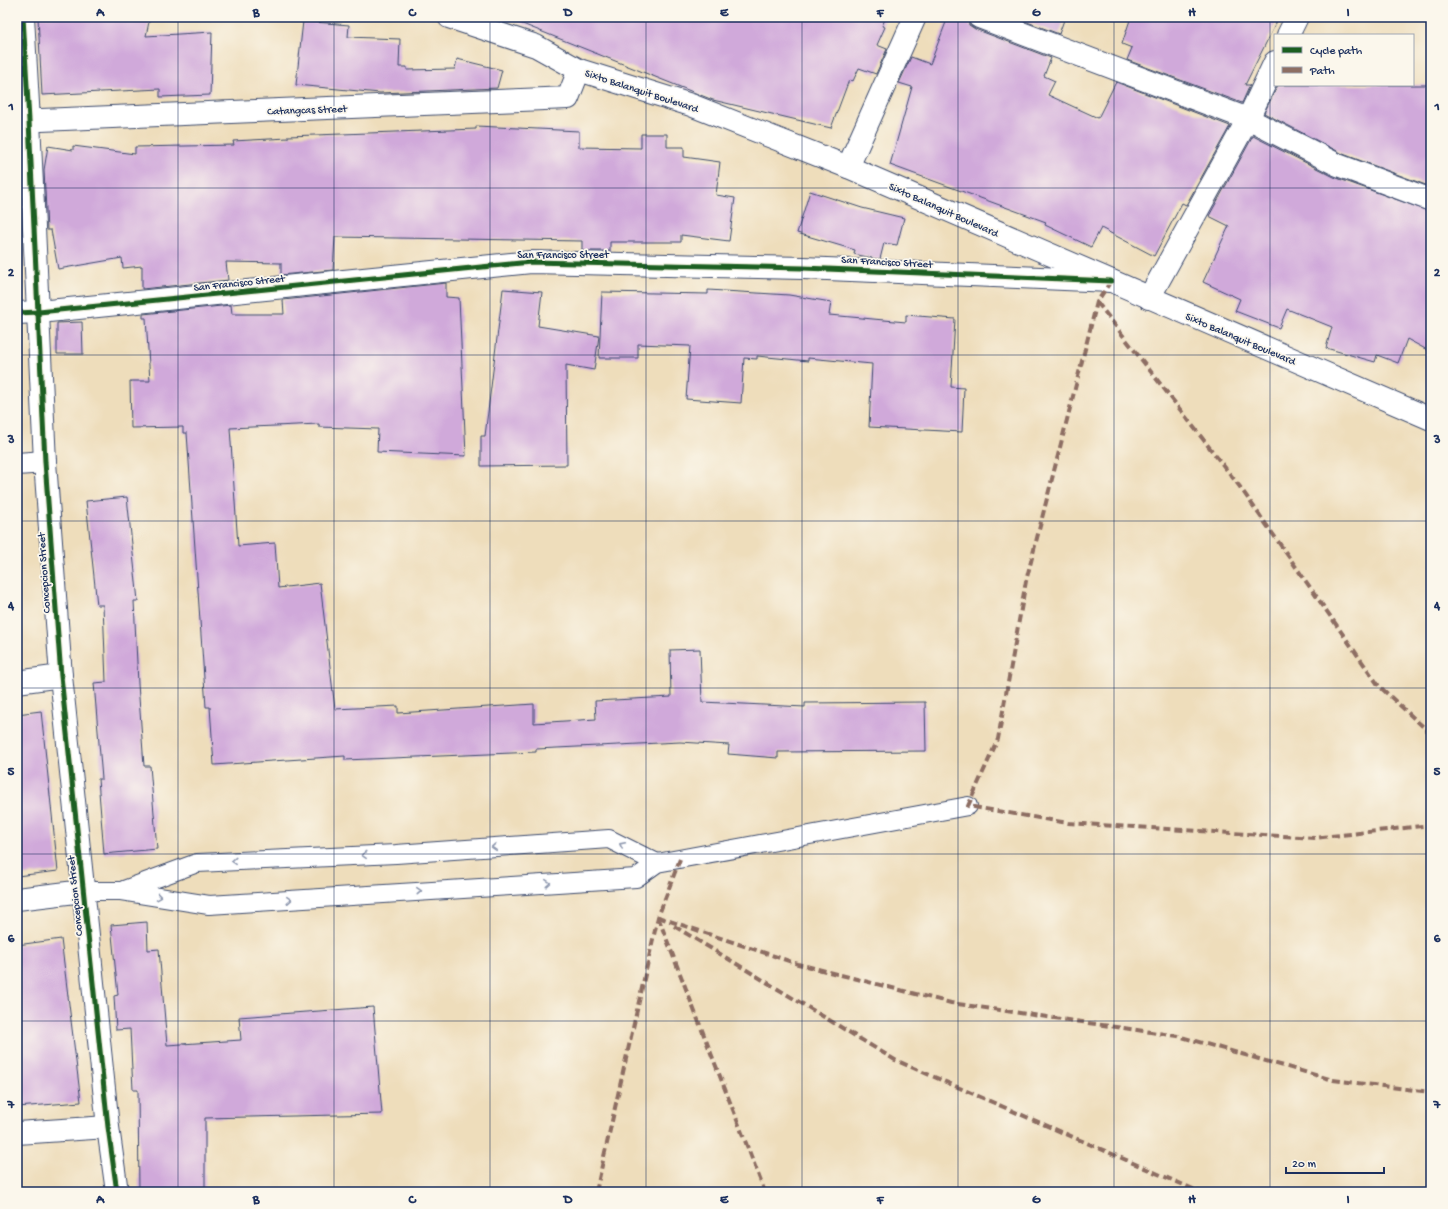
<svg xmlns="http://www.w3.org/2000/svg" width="1448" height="1209" font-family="'Gochi Hand',sans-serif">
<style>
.building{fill:#d0a9da}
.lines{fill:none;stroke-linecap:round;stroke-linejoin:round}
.service-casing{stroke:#3b496c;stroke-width:20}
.minor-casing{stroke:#3b496c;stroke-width:24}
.tertiary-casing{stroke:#3b496c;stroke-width:24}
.service{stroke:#fff;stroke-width:18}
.minor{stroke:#fff;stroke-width:22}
.tertiary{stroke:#fff;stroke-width:22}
.quiet{stroke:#8d6e63;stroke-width:4;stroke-dasharray:8 4;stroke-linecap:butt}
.cycleway-casing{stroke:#fbf7ec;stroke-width:8}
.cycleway{stroke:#1b5e20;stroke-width:5}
.oneway{stroke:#8d97ae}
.grid{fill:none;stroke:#1b2f5e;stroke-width:1;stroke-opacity:0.55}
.labels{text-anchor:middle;stroke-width:3.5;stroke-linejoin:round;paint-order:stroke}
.street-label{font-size:11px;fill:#1b2f5e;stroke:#fbf7ec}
.neatline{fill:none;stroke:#1b2f5e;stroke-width:1.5}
.grid-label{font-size:13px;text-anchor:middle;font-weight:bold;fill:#1b2f5e}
</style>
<rect width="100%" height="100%" fill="#fbf7ec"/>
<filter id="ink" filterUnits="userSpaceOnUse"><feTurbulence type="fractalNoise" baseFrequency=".025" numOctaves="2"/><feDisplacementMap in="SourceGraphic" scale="8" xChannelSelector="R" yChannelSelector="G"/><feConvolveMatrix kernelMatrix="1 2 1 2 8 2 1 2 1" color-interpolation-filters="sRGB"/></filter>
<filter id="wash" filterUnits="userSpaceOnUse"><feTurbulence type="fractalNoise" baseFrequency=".012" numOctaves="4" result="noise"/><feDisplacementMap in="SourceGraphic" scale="16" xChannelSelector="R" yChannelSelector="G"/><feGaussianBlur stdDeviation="0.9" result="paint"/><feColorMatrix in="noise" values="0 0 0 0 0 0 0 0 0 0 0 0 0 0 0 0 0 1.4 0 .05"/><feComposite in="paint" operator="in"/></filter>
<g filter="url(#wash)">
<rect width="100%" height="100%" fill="#edb"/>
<g id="blocks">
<g class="building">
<path d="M38 17H150L146 36 212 32 210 95 160 97V89L42 95Z"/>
<path d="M510 17H886L882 26 885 27 877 45 887 49 876 74 859 68 853 81 849 80 831 128 713 100 510 19Z"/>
<path d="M948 17H967L969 25 975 29 1051 58 1044 76 1055 81 1048 95 1098 118 1116 82 1230 126 1186 205 1182 203 1154 256 1101 228 1091 247 1045 225 1046 222 890 165 912 87 899 83 911 57 930 64Z"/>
<path d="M1014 17H1065L1059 34Z"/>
<path d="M1131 17H1279L1245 85H1250L1242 103 1127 60 1132 48 1122 44Z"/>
<path d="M303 21 349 25 348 37 400 39 399 67H407V70L455 69 457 59 502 70 497 88 380 93 296 85Z"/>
<path d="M1278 85H1431V187L1343 154 1264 113Z"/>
<path d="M476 126 579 131V147L641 148V134H667V147H684V157L720 162 716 195 735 198 729 241 681 235V242H610V251H582V241L335 237 333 270 281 275V263L226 262 228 280 142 289V266L123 268 122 258 58 269 51 230H47L44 170 48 146 73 150V146L135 154V147L234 145 233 141 288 138V136L476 129Z"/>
<path d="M1253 136 1334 177 1431 212V352L1407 339 1398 363 1377 355 1375 362 1326 348 1332 327 1287 309 1279 328 1235 311 1240 299 1203 282 1229 226 1209 216Z"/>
<path d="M810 191 862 208 904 218 897 245 884 243 880 259H876L854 254 855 250 797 233Z"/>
<path d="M446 283V297L459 298 466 456 377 452 378 429 319 427V424L230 428 238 546 275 543 278 588 320 583 335 709 398 706V713L534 704V723L596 719 595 701 671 697 670 650 700 649 702 702 805 707V703L925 702 926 751 778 752V758L728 754 729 745 680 742 536 749V752L345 760V756L214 765 210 707H206L187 433H183V427L131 428 130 381H150L146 318H143V314L231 305 232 314H284L283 300Z"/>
<path d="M503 289 542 292 538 326 599 336 594 370 566 365 567 465 481 466V436H485Z"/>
<path d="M708 290 789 295 831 302 829 315 906 322V315L955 319 951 387 964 388 962 432 869 427 872 364 808 358V361L757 356V359L744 358 741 403 686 399 690 346 638 344V358H599L602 292 708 294Z"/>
<path d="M82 322 83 354H57V323Z"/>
<path d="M127 497 138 601H134L138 684 144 766H150L157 849 104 854 98 779H102L94 683 106 682 103 605H97L86 501Z"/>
<path d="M41 711 58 871 17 876V714Z"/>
<path d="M147 922 148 950 159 949 167 1045 241 1040 239 1017 373 1007 382 1114 205 1118V1192H139L138 1090H133L130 1029 116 1030 114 996 118 995 111 925Z"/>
<path d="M61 939 81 1102 17 1107V945Z"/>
</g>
</g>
</g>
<g filter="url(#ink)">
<use href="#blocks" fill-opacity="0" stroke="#3b496c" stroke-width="1"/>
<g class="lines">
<defs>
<g id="service">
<path d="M124 890 197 863 396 854 609 839 657 863"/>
<path d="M84 891H121L209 905 636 878 657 863 968 806"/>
</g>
<g id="minor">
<path d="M23 17 29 121 45 462 61 676 108 1127 117 1192"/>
<path d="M979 17 1248 119 1338 165 1431 200"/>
<path d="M1288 35 1297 17"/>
<path d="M17 121 568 98 579 70"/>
<path d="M848 167 915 17"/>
<path d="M1149 298 1248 119 1275 62"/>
<path d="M17 313 39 312 531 262 803 268 1111 281"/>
<path d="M17 464 45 462"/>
<path d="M17 682 61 676"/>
<path d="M17 899 84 891"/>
<path d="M17 1133 108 1127"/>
</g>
<path id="tertiary" d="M449 17 536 46 579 70 691 105 848 167 1431 419"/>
</defs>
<use href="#service" class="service-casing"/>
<use href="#minor" class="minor-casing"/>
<use href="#tertiary" class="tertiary-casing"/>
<use href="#service" class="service"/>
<use href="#minor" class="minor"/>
<use href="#tertiary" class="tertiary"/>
<g class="quiet">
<path d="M1111 281 1097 302 1026 581 998 739 968 806 1068 823 1314 838 1431 825"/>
<path d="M1097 302 1240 487 1379 686 1431 734"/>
<path d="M658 917 798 964 951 1003 1178 1036 1333 1080 1431 1092"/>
<path d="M658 917 765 1192"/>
<path d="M674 926 895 1060 1200 1192"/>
<path d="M596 1192 658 917 680 859"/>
</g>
<defs>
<g id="cycleway">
<path d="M23 17 29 121 45 462 61 676 108 1127 117 1192"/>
<path d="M17 313 39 312 531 262 803 268 1111 281"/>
</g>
</defs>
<use href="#cycleway" class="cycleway-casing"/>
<use href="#cycleway" class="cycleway"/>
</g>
<defs><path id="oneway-chevron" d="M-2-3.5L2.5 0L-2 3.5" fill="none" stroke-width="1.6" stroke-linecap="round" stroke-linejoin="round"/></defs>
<g class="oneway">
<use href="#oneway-chevron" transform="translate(622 845) rotate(-153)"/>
<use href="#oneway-chevron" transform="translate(494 847) rotate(176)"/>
<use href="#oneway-chevron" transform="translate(364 855) rotate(177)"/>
<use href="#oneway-chevron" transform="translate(234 861) rotate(177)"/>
<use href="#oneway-chevron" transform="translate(548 883) rotate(-4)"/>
<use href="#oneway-chevron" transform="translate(419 891) rotate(-4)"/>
<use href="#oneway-chevron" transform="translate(159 897) rotate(9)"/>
<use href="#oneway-chevron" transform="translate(289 900) rotate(-4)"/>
</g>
</g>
<path class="grid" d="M178 17V1192M334 17V1192M490 17V1192M646 17V1192M802 17V1192M958 17V1192M1114 17V1192M1270 17V1192M17 188H1431M17 355H1431M17 521H1431M17 688H1431M17 854H1431M17 1021H1431"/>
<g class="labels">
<g class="street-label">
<text transform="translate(642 90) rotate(18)" y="4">Sixto Balanquit Boulevard</text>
<text transform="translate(307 109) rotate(-2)" y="4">Catangcas Street</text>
<text transform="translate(944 209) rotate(24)" y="4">Sixto Balanquit Boulevard</text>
<text x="563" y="258">San Francisco Street</text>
<text transform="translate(887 261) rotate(3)" y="4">San Francisco Street</text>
<text transform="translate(239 282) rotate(-6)" y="4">San Francisco Street</text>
<text transform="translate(1241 338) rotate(23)" y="4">Sixto Balanquit Boulevard</text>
<text transform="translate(43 573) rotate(-94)" y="4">Concepcion Street</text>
<text transform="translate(74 896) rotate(-96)" y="4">Concepcion Street</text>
</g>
</g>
<rect width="1448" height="1209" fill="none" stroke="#fbf7ec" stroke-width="44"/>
<rect x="1274" y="34" width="140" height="52" fill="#fbf7ec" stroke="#a1a7b3"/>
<rect x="1282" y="47" width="20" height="6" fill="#1b5e20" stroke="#a1a7b3"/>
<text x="1310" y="54" font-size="12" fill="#1b2f5e">Cycle path</text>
<rect x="1282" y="67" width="20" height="6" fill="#8d6e63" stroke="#a1a7b3"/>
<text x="1310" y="74" font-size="12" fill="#1b2f5e">Path</text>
<path d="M1286 1167v6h98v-6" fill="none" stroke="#1b2f5e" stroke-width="2"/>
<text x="1292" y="1167" font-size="12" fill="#1b2f5e" stroke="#fbf7ec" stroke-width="3" paint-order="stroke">20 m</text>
<rect x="22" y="22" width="1404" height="1165" class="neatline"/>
<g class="grid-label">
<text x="100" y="16">A</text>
<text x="256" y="16">B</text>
<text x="412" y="16">C</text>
<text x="568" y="16">D</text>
<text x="724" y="16">E</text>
<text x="880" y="16">F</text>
<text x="1036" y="16">G</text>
<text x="1192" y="16">H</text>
<text x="1348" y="16">I</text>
<text x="11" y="110">1</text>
<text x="1437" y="110">1</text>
<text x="11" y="276">2</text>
<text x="1437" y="276">2</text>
<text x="11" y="443">3</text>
<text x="1437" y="443">3</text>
<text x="11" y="609">4</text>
<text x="1437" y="609">4</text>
<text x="11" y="775">5</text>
<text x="1437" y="775">5</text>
<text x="11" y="942">6</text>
<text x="1437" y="942">6</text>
<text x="11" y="1108">7</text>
<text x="1437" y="1108">7</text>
<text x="100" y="1203">A</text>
<text x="256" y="1203">B</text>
<text x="412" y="1203">C</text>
<text x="568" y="1203">D</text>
<text x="724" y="1203">E</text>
<text x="880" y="1203">F</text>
<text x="1036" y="1203">G</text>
<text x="1192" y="1203">H</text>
<text x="1348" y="1203">I</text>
</g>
</svg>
